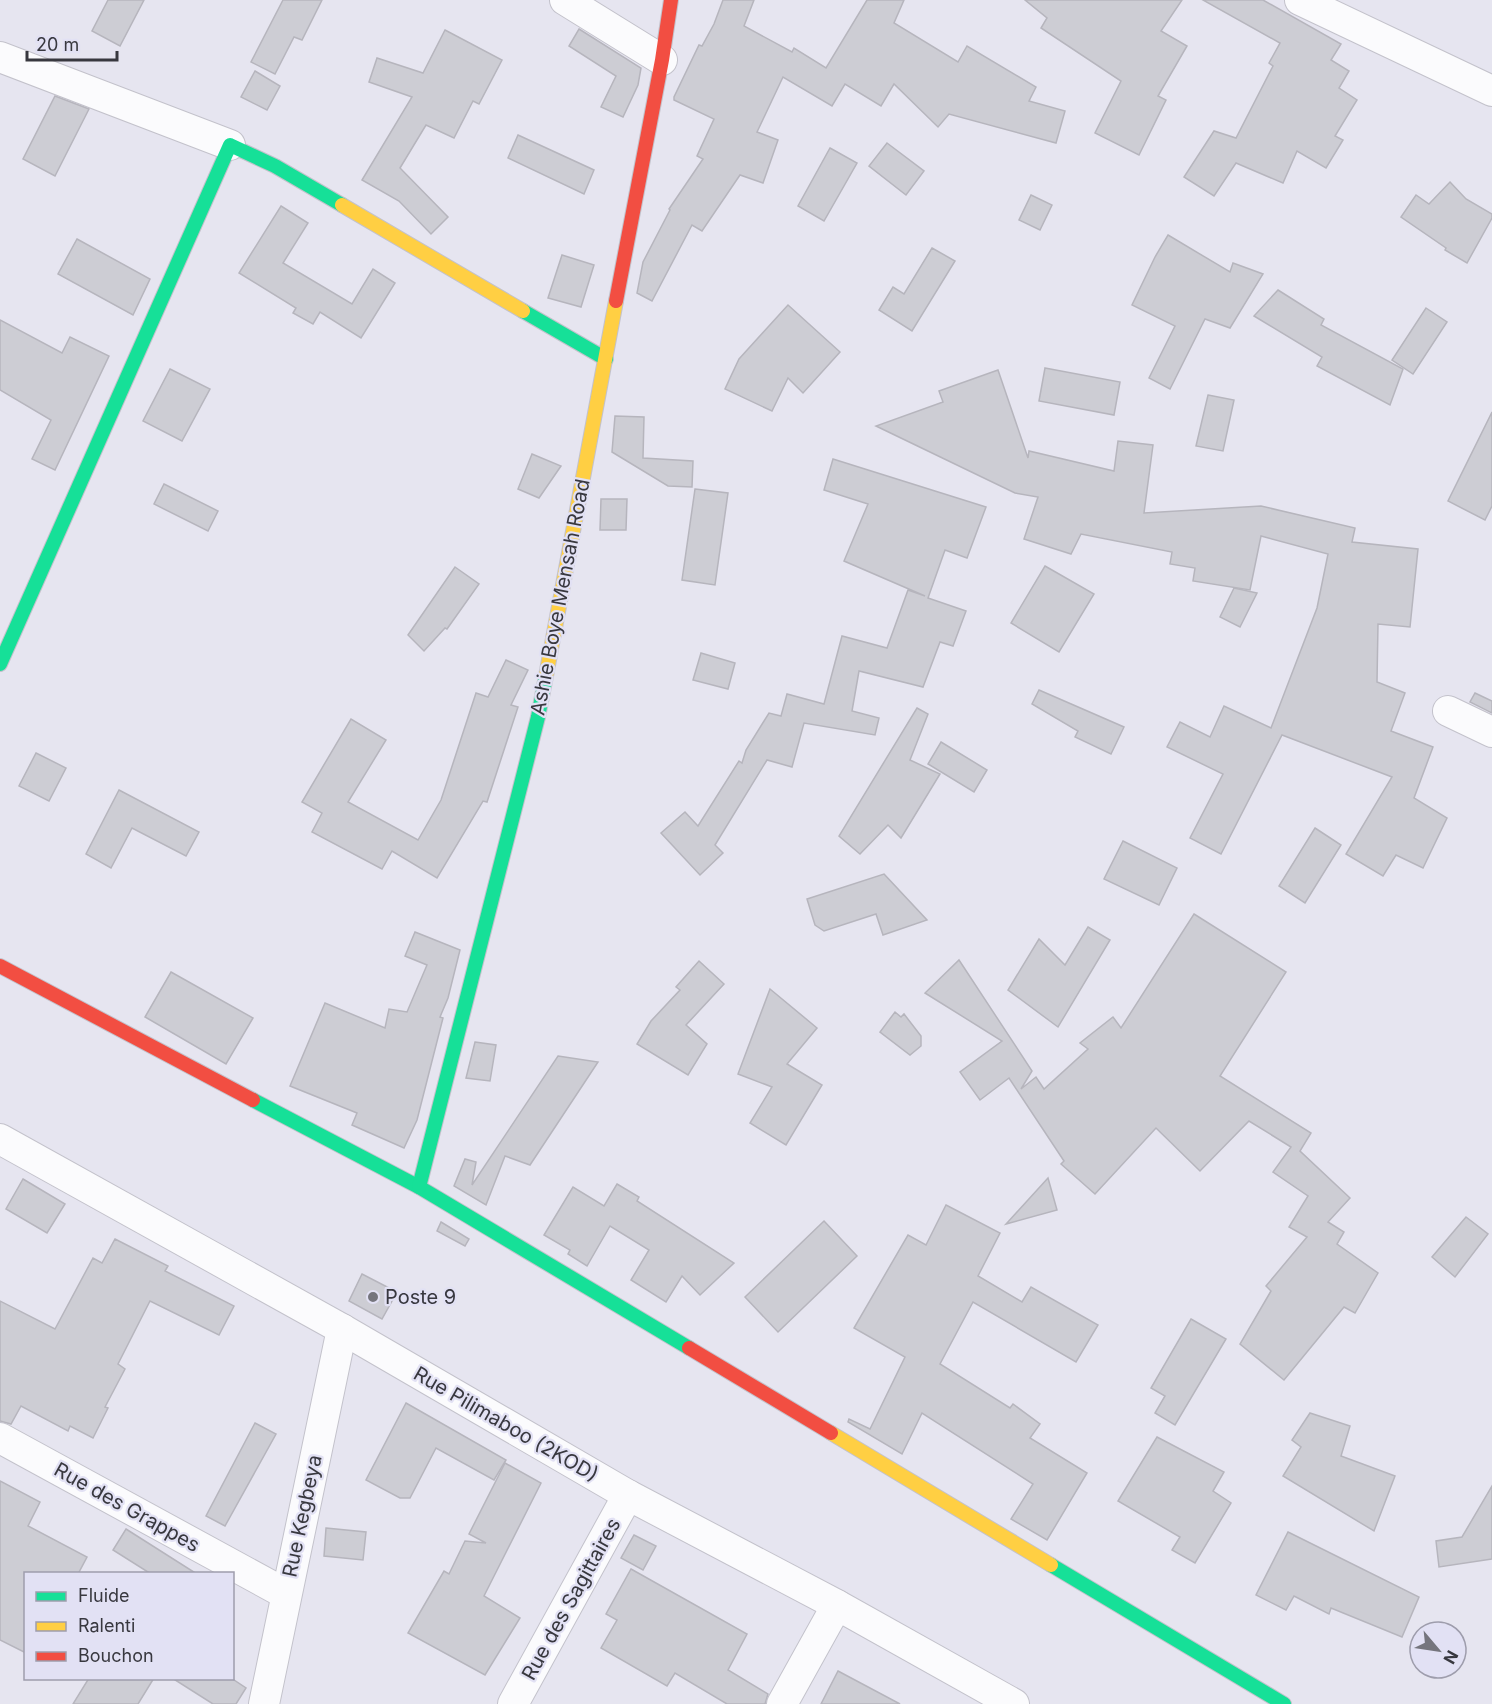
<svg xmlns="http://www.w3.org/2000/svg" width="1492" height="1704" font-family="Inter,sans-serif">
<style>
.building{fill:#cdcdd4;stroke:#b6b5bd;stroke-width:1.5}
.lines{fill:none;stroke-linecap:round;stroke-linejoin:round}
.street-casing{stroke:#c3c2cb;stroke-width:32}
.fast-casing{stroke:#c3c2cb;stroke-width:16}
.slow-casing{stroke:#c3c2cb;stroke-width:16}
.jam-casing{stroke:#c3c2cb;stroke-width:16}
.street{stroke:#fbfbfd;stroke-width:30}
.fast{stroke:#16e098;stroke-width:14}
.slow{stroke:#ffcf43;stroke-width:14}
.jam{stroke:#f24e42;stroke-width:14}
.poi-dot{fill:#75757d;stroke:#e2e1f4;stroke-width:2}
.labels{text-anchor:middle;stroke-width:4.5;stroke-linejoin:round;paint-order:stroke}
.street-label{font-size:20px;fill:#38383f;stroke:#e2e1f4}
.poi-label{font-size:20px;fill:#38383f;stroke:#e2e1f4;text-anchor:start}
</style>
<rect width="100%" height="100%" fill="#e6e5f0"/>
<g class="building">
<path d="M108 0H144L120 46 92 31Z"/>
<path d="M283 0H322L302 40 294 37 275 74 251 62Z"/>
<path d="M723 0H754L744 26 792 52 794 48 826 68 867 0H904L894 23 958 62 967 46 1036 87 1029 101 1065 111 1056 143 949 114 938 127 894 84 881 106 845 84 832 106 783 77 757 132 778 140 763 183 740 175 702 231 692 225 652 301 637 293 643 262 670 210 669 209 703 159 697 156 714 119 674 100V97L699 45 702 46 714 24Z"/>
<path d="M1025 0H1182L1161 31 1187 46 1158 96 1166 100 1139 155 1095 133 1121 81 1041 28 1047 18Z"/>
<path d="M1203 0H1263L1341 44 1331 60 1349 71 1339 88 1357 100 1335 136 1343 140 1326 168 1297 151 1283 183 1236 163 1214 196 1184 177 1214 131 1236 138 1273 66 1269 63 1280 43Z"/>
<path d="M579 29 641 68 638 85 623 117 601 107 616 76 569 46Z"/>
<path d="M445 30 502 60 479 104 473 101 454 138 426 125 400 168 448 217 431 234 399 201 362 180 412 97 369 82 377 58 423 73Z"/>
<path d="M255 71 280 86 267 110 241 97Z"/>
<path d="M55 96 89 109 55 176 23 159Z"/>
<path d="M518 135 594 170 584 194 508 158Z"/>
<path d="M887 143 924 171 906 195 869 166Z"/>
<path d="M830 148 857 163 824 221 798 206Z"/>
<path d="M1450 182 1466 199 1492 214V218L1467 263 1445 250 1446 248 1401 217 1416 195 1429 204Z"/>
<path d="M1031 195 1052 205 1040 230 1019 220Z"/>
<path d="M281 206 308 223 283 263 352 304 373 269 395 283 361 338 320 312 313 324 293 313 296 308 239 273Z"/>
<path d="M1168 235 1230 272 1233 263 1263 274 1230 328 1205 319 1170 389 1149 378 1175 326 1132 305 1155 257Z"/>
<path d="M77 239 150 279 133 315 58 274Z"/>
<path d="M932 248 955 261 912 331 879 310 893 287 904 294Z"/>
<path d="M562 255 594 265 581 307 548 298Z"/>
<path d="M1278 290 1324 319 1321 325 1403 369 1390 405 1317 366 1322 357 1254 316Z"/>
<path d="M788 305 840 352 803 393 788 378 772 411 725 389 739 359Z"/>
<path d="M1426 308 1447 322 1413 374 1392 360Z"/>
<path d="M0 320 62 353 70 337 109 356 55 470 32 459 51 420 0 390Z"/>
<path d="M1045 368 1120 382 1114 415 1039 401Z"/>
<path d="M170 369 210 389 182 441 143 421Z"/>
<path d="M998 370 1028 458 1029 451 1114 471 1118 441 1153 445 1144 513 1261 506 1355 528 1352 542 1418 549 1410 627 1378 624 1377 682 1405 693 1391 731 1433 747 1414 798 1447 818 1423 868 1396 855 1383 876 1346 854 1392 777 1282 735 1221 854 1190 838 1223 774 1167 747 1180 722 1210 737 1224 706 1271 728 1317 608 1328 554 1261 536 1250 590 1193 581 1195 568 1170 564 1172 552 1081 534 1071 554 1024 539 1038 497 1015 493 876 426 943 402 939 391Z"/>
<path d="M1208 395 1234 400 1223 451 1196 446Z"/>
<path d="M1492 412V506L1485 520 1448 501Z"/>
<path d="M615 416 644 417 643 458 693 461 692 487 668 486 612 452Z"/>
<path d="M532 454 561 466 539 498 518 489Z"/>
<path d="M833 459 986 507 967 558 945 550 928 598 966 611 953 646 940 642 923 687 859 671 852 711 879 718 875 735 804 723 792 767 767 760 715 845 723 853 700 875 661 833 685 812 698 826 739 761 742 763 746 750 769 713 781 716 787 694 824 704 842 636 887 648 908 590 925 596 844 561 868 504 824 490Z"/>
<path d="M164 484 218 511 208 531 154 504Z"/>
<path d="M695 489 728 493 715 585 682 580Z"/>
<path d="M601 499H627L626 530H600Z"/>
<path d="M1045 566 1094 594 1059 652 1011 623Z"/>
<path d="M455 567 479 584 447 629 445 628 424 651 408 635Z"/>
<path d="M1234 588 1257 593 1240 627 1220 617Z"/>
<path d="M701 653 735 663 728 689 693 680Z"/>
<path d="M506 660 528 670 511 705 518 707 487 802 483 801 437 878 392 851 382 869 312 832 322 813 302 802 351 719 386 740 348 802 418 840 441 800 476 693 488 697Z"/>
<path d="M1039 690 1124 727 1111 754 1075 737 1078 731 1032 704Z"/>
<path d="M1475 693 1492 701V713L1470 702Z"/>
<path d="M917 708 928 714 910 760 940 774 901 838 888 825 860 854 839 836Z"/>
<path d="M941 742 987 770 974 792 928 764Z"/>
<path d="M36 753 66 768 49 801 19 786Z"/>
<path d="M119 790 199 832 186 856 132 828 111 868 86 854Z"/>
<path d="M1315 828 1341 845 1305 903 1279 886Z"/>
<path d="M1123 841 1177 868 1159 905 1104 879Z"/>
<path d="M884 874 927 920 883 935 876 914 824 931 815 925 807 899Z"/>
<path d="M1194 914 1286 972 1220 1076 1311 1133 1300 1151 1350 1198 1328 1222 1344 1232 1337 1244 1378 1273 1355 1313 1344 1307 1284 1380 1240 1344 1271 1291 1266 1286 1307 1237 1289 1227 1308 1196 1273 1172 1291 1147 1249 1121 1200 1171 1156 1128 1095 1194 1061 1164 1064 1161 1009 1078 980 1100 960 1072 1002 1041 925 993 959 960 1032 1071 1021 1089 1036 1077 1044 1089 1088 1049 1080 1043 1113 1017 1121 1028Z"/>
<path d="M1088 927 1110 940 1058 1027 1008 990 1039 939 1065 965Z"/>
<path d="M415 932 460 950 448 998 440 1017 443 1018 417 1120 404 1148 352 1125 357 1113 290 1086 325 1003 385 1028 389 1009 407 1012 427 965 405 956Z"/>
<path d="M699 961 724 984 686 1025 707 1044 688 1075 637 1044 651 1021 680 990 676 987Z"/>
<path d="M171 972 253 1018 226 1064 145 1017Z"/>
<path d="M770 989 817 1028 787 1064 822 1085 786 1145 750 1123 772 1087 738 1074Z"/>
<path d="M895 1012 901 1017 904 1014 921 1036V1046L910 1055 880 1032Z"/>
<path d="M475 1042 496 1045 490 1081 466 1078Z"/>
<path d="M558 1056 598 1062 530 1165 505 1156 486 1205 454 1186 465 1159 476 1162 472 1185Z"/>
<path d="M1048 1178 1057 1210 1006 1224Z"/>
<path d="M23 1179 65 1204 47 1233 6 1209Z"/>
<path d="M617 1184 639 1197 637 1201 734 1263 700 1295 682 1276 666 1302 631 1280 649 1250 610 1226 587 1266 568 1254 570 1250 544 1235 573 1187 604 1206Z"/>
<path d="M946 1205 1000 1233 978 1276 1022 1302 1031 1287 1098 1325 1076 1362 973 1302 940 1364 1010 1408 1013 1404 1040 1424 1030 1438 1087 1473 1047 1540 1011 1519 1033 1484 922 1413 902 1454 848 1422 849 1419 870 1429 905 1357 854 1328 908 1235 926 1245Z"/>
<path d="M1466 1217 1488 1234 1455 1277 1432 1257Z"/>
<path d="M824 1221 857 1256 778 1332 745 1297Z"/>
<path d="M441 1222 469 1239 465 1246 437 1231Z"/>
<path d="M115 1239 168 1266 165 1271 234 1306 219 1335 150 1301 118 1364 125 1369 105 1407 108 1408 93 1438 70 1426 68 1431 21 1406 11 1424 0 1421V1301L55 1329 93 1258 102 1263Z"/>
<path d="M362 1274 397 1292 382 1319 349 1301Z"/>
<path d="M1191 1319 1226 1339 1175 1425 1155 1413 1165 1396 1151 1388Z"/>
<path d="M406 1403 506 1460 494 1480 436 1448 410 1498H400L366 1480Z"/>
<path d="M1310 1413 1350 1426 1341 1456 1395 1476 1374 1531 1283 1476 1301 1447 1292 1440Z"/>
<path d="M255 1423 276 1434 225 1526 206 1516Z"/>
<path d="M1157 1437 1224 1472 1213 1491 1231 1503 1195 1563 1172 1550 1180 1537 1118 1501Z"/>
<path d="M505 1463 541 1483 484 1596 520 1618 485 1675 408 1633 444 1571 449 1574 465 1541 486 1543 469 1534Z"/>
<path d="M0 1481 40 1502 28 1526 87 1557 78 1574H26V1653L0 1640Z"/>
<path d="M1492 1486V1559L1439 1567 1436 1541 1462 1537Z"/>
<path d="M326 1528 366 1532 363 1560 324 1556Z"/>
<path d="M126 1529 197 1574H151L113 1550Z"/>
<path d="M1288 1532 1419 1597 1402 1637 1331 1608 1329 1614 1294 1596 1286 1610 1256 1595Z"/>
<path d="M634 1535 656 1546 643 1570 621 1558Z"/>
<path d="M631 1569 747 1634 728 1670 768 1694 765 1704H727L675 1673 667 1686 601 1648 617 1620 606 1614Z"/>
<path d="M838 1671 900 1704H821Z"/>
<path d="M89 1678H154L138 1704H73Z"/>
<path d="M172 1678H231L246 1688 236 1704H213Z"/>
</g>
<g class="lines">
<defs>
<g id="street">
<path d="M565 0 662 60"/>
<path d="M1300 0 1492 91"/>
<path d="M0 57 230 145"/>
<path d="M1448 711 1492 732"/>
<path d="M0 1139 342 1329 628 1495 837 1605 1014 1704"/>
<path d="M0 1438 286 1594"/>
<path d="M264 1704 342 1329"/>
<path d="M513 1704 628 1495"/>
<path d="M782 1704 837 1605"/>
</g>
<g id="fast">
<path d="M523 311 606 359"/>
<path d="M0 664 230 145 275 166 342 205"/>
<path d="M253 1100 419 1187 689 1348"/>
<path d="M419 1187 538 717 546 676"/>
<path d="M1051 1565 1284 1704"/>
</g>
<g id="slow">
<path d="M342 205 523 311"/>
<path d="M546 676 616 301"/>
<path d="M831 1433 1051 1565"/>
</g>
<g id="jam">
<path d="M616 301 662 60 671 0"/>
<path d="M0 966 253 1100"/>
<path d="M689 1348 831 1433"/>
</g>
</defs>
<use href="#street" class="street-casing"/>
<use href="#fast" class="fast-casing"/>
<use href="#slow" class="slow-casing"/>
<use href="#jam" class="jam-casing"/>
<use href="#street" class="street"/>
<use href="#fast" class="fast"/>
<use href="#slow" class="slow"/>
<use href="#jam" class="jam"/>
</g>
<circle class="poi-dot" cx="373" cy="1297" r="6"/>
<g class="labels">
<g class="street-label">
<text transform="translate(560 597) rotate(-79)" y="7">Ashie Boye Mensah Road</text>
<text transform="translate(506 1424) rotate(30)" y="7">Rue Pilimaboo (2KOD)</text>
<text transform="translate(127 1507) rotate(29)" y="7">Rue des Grappes</text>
<text transform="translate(302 1516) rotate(-78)" y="7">Rue Kegbeya</text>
<text transform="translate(571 1599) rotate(-61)" y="7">Rue des Sagittaires</text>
</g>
<g class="poi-label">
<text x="385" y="1304">Poste 9</text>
</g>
</g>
<rect x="24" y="1572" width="210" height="108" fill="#e2e1f4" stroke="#9e9dac" stroke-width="1.5"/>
<rect x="36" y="1592" width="30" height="9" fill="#16e098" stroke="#9e9dac" stroke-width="1.5"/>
<text x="78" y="1602" font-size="18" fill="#38383f">Fluide</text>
<rect x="36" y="1622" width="30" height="9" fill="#ffcf43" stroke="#9e9dac" stroke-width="1.5"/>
<text x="78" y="1632" font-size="18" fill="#38383f">Ralenti</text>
<rect x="36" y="1652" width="30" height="9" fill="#f24e42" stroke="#9e9dac" stroke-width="1.5"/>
<text x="78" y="1662" font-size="18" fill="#38383f">Bouchon</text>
<g transform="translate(1438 1650) rotate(119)"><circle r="28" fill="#e2e1f4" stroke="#9e9dac" stroke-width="1.5"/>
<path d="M0-4.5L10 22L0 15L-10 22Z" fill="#75757d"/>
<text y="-9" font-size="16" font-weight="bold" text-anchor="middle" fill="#38383f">N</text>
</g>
<path d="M27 51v9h90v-9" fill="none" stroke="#38383f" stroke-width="3"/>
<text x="36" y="51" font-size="18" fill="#38383f" stroke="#e2e1f4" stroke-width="4.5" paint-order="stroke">20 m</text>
</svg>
